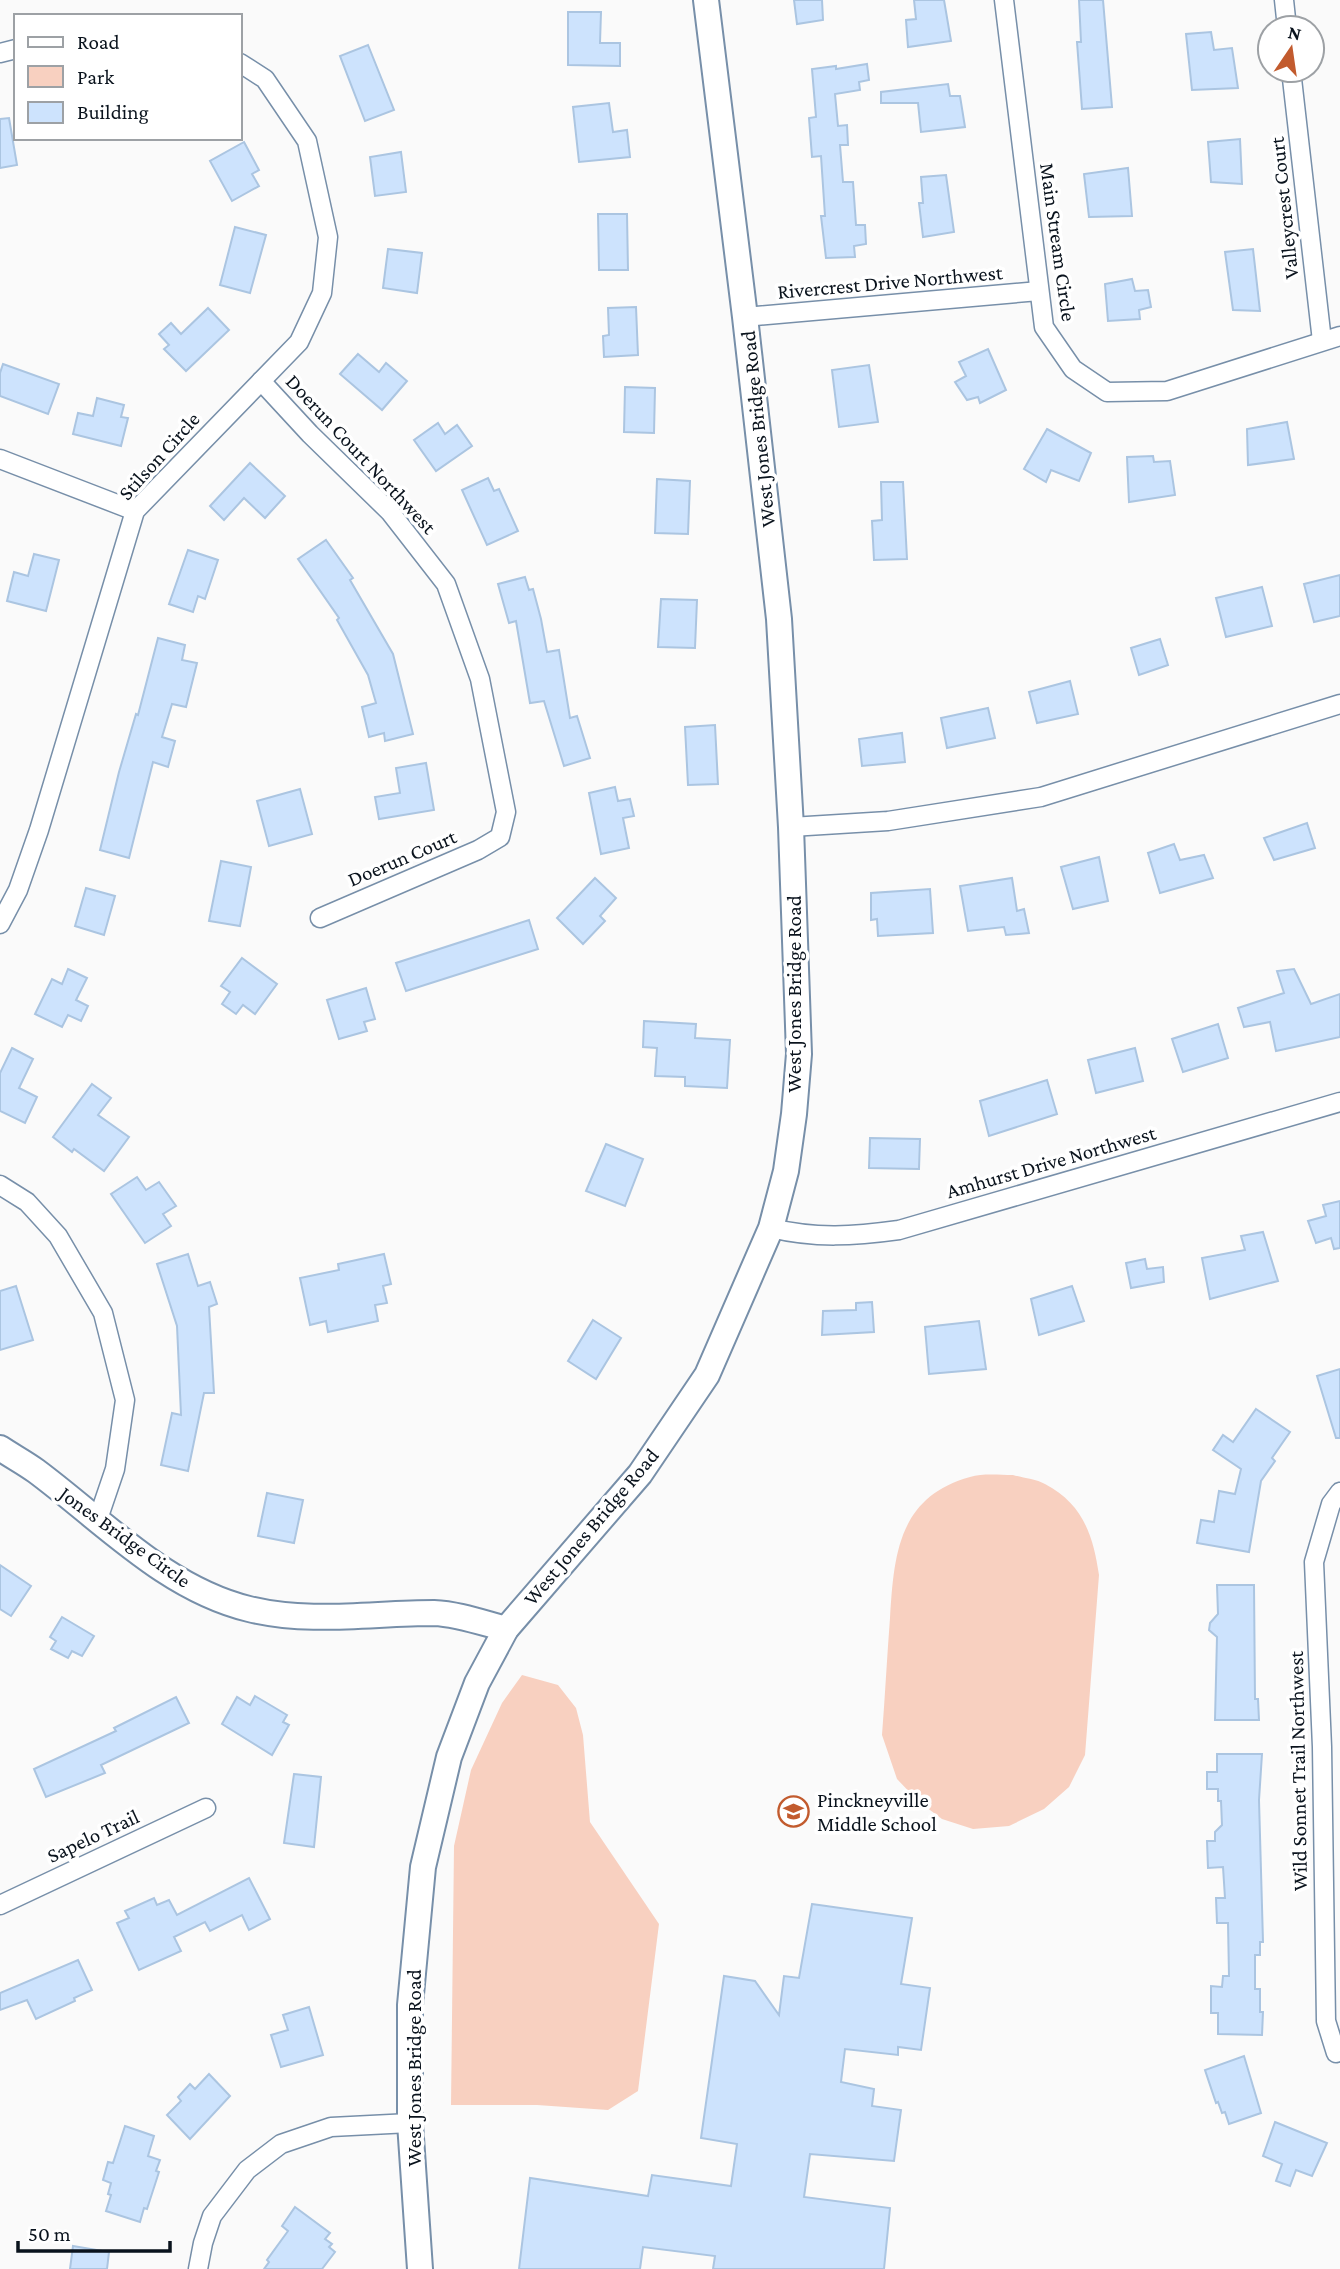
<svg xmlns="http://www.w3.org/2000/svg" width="1340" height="2269" font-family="'Crimson Pro',serif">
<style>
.green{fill:#f8d0c0}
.building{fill:#cde3fd;stroke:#abc5e1;stroke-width:2}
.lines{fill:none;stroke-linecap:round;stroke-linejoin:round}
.street-casing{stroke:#778fa9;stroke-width:21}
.secondary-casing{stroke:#778fa9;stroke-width:28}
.street{stroke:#fff;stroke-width:18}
.secondary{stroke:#fff;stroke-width:24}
.labels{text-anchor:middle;stroke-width:7;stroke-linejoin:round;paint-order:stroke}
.street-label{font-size:21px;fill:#0a131d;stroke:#fff}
.poi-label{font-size:21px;fill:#0a131d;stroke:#fff;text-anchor:start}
</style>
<rect width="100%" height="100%" fill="#fafafa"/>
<g class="green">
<path d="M1013 1475C1023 1478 1036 1479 1045 1484 1083 1504 1093 1535 1099 1575L1085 1755 1069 1787 1044 1809 1009 1826 973 1829 942 1819 918 1801 897 1779 882 1735C885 1696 887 1657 890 1618 894 1555 898 1497 970 1477 983 1473 999 1475 1013 1475Z"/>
<path d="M522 1675 558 1685 576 1708 583 1735 590 1822 659 1924 638 2091 608 2110 537 2105H451L454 1846 471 1770 502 1703Z"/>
</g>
<g class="building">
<path d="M794 0H822L823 20 797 24Z"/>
<path d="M914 0H944L951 41 908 47 906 20 916 19Z"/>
<path d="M1079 0H1103L1112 107 1082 109 1077 42H1081Z"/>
<path d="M568 12H601L600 43H620V66L568 65Z"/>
<path d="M1211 32 1214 50 1232 48 1238 88 1192 90 1186 34Z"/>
<path d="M368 45 394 110 365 121 340 56Z"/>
<path d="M867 64 869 80 859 82 860 90 835 94 838 126 847 125 848 145H840L843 182H853L856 225H865L866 244 854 246 855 257 826 258 821 216H825L821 156 812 157 809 118 816 117 812 69 836 66V69Z"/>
<path d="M948 84 950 96H960L965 127 921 132 918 103H881V92Z"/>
<path d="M609 103 613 132 627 130 630 157 579 162 573 107Z"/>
<path d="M9 118 17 165 0 168V119Z"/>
<path d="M1240 139 1242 184 1211 182 1208 142Z"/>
<path d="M244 142 259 170 252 174 259 186 232 201 210 161Z"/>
<path d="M401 152 406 192 375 196 370 157Z"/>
<path d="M1128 168 1132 216 1089 217 1084 174Z"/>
<path d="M946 175 954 232 923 237 919 203H923L921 177Z"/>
<path d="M598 214H627L628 270H599Z"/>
<path d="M235 227 266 235 250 293 220 285Z"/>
<path d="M388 249 422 253 417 293 383 288Z"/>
<path d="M1253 249 1260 311 1233 310 1225 252Z"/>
<path d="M1132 279 1135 291 1148 290 1151 307 1139 310 1140 319 1108 321 1105 284Z"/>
<path d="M636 307 638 355 604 357 603 336 609 335 608 308Z"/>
<path d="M208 308 229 330 186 371 164 349 169 345 159 334 171 323 181 334Z"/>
<path d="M988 349 1006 390 980 403 978 397 967 400 955 382 966 376 959 362Z"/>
<path d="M358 354 379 372 386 363 407 381 382 410 340 374Z"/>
<path d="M3 364 59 384 48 414 0 396V373Z"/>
<path d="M869 365 878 422 839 427 832 370Z"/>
<path d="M625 387 655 388 654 433 624 432Z"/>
<path d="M97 398 124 405 121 417 128 418 121 446 73 434 78 413 93 416Z"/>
<path d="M1287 422 1294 459 1248 465 1247 429Z"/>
<path d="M438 423 445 434 457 425 472 446 436 471 414 440Z"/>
<path d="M1047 429 1091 453 1079 481 1051 470 1046 482 1024 469Z"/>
<path d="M1153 456 1154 462 1170 461 1175 495 1129 502 1127 457Z"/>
<path d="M250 463 285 496 265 518 244 498 224 520 210 506Z"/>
<path d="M488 478 494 491 499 489 518 531 487 545 462 490Z"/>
<path d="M657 479 690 481 688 534 655 533Z"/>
<path d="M881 482H903L907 559 874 560 872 521 882 520Z"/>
<path d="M326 540 353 578 350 580 393 654 413 734 385 741 384 733 369 737 362 707 376 703 368 675 337 620 339 618 298 559Z"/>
<path d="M188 550 218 560 205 599 198 596 193 612 169 604Z"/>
<path d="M34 554 59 560 46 611 7 601 14 572 28 576Z"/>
<path d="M1340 575V616L1314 622 1304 584Z"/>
<path d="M525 577 529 590 533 589 541 619 547 652 559 650 570 718 577 716 590 758 564 766 544 701 530 703 516 621 509 623 498 584Z"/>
<path d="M1262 587 1272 626 1226 637 1216 598Z"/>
<path d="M661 599 697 600 695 648 658 647Z"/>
<path d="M158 638 185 645 182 660 197 663 186 707 172 704 162 737 175 741 168 767 153 762 129 858 100 850 119 772 136 714 138 715Z"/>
<path d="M1160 639 1168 665 1139 675 1131 648Z"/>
<path d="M1070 681 1078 714 1037 723 1029 692Z"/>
<path d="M988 708 995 738 947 748 941 718Z"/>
<path d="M715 725 718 784 688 785 685 727Z"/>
<path d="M902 733 905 762 862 766 859 739Z"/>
<path d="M426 763 434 810 379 819 375 797 400 793 396 768Z"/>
<path d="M615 787 618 801 630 799 634 816 623 818 629 848 601 854 589 793Z"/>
<path d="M300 789 312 834 269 846 257 801Z"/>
<path d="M1307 823 1315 848 1274 860 1264 838Z"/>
<path d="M1174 844 1180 860 1204 855 1213 878 1160 893 1148 853Z"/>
<path d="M1099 857 1108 901 1073 909 1061 867Z"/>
<path d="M221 861 251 867 240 926 209 921Z"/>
<path d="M595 878 616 898 600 916 605 921 583 944 557 918Z"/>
<path d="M1012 878 1017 911 1024 909 1029 933 1006 935 1004 927 968 931 960 886Z"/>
<path d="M86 888 115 896 104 935 75 926Z"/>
<path d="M930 889 933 933 878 936 877 919 871 920V893Z"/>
<path d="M529 920 538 949 406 991 396 963Z"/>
<path d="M242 958 277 984 255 1014 243 1005 236 1014 222 1004 230 992 221 986Z"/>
<path d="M68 969 87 978 76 1000 88 1006 81 1021 68 1015 62 1027 35 1014 52 979 62 984Z"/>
<path d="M1294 969 1311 1004 1340 994V1037L1276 1051 1270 1022 1244 1027 1238 1008 1284 993 1277 971Z"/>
<path d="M366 988 375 1019 364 1022 367 1031 339 1039 327 1000Z"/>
<path d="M644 1021 696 1024 695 1038 730 1040 727 1088 685 1086V1077L655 1076 657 1048 643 1047Z"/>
<path d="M1218 1024 1228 1058 1183 1072 1172 1039Z"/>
<path d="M12 1048 33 1059 19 1088 37 1097 25 1123 0 1111V1073Z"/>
<path d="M1135 1048 1143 1081 1096 1093 1088 1060Z"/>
<path d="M1047 1080 1057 1114 989 1136 980 1101Z"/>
<path d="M92 1084 111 1098 98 1115 129 1137 104 1171 74 1149 72 1152 53 1137Z"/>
<path d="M870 1138 920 1139 919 1169 869 1168Z"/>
<path d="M606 1144 643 1159 625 1206 586 1191Z"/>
<path d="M137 1177 146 1190 159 1182 176 1206 163 1214 171 1226 145 1243 111 1194Z"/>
<path d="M1340 1201V1248L1334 1249 1331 1238 1316 1243 1308 1221 1326 1216 1323 1205Z"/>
<path d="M1263 1232 1278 1281 1210 1299 1202 1258 1245 1250 1241 1236Z"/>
<path d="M188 1254 198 1286 210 1282 217 1304 209 1307 214 1393H204L188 1471 161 1465 172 1413 181 1415 177 1326 157 1264Z"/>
<path d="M384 1254 391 1284 383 1286 387 1303 375 1305 378 1321 328 1332 326 1321 310 1325 300 1278 339 1270 338 1264Z"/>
<path d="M1145 1259 1147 1269 1163 1267 1164 1282 1131 1288 1126 1263Z"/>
<path d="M16 1286 33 1340 0 1350V1291Z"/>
<path d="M1072 1286 1084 1321 1039 1335 1031 1299Z"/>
<path d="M872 1302 874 1332 822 1335 823 1311 856 1310V1303Z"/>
<path d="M593 1320 621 1338 596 1379 568 1361Z"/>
<path d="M979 1321 986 1369 929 1374 925 1327Z"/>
<path d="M1340 1369V1438H1336L1317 1376Z"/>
<path d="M1256 1409 1290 1432 1272 1458 1275 1461 1261 1481 1249 1552 1197 1543 1201 1520 1214 1522 1219 1491 1235 1494 1241 1469 1213 1450 1223 1435 1233 1442Z"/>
<path d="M267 1493 303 1500 294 1543 258 1536Z"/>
<path d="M0 1565 31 1586 11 1616 0 1609Z"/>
<path d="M1217 1585H1254L1255 1699H1258L1259 1720H1215L1217 1637 1209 1630 1210 1623 1218 1614Z"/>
<path d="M62 1617 94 1636 82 1656 72 1651 68 1658 51 1649 56 1641 50 1637Z"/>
<path d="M255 1696 287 1715 283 1722 289 1725 272 1755 222 1724 237 1697 250 1705Z"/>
<path d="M176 1697 189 1723 101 1765 105 1773 46 1797 34 1769 116 1731 114 1728Z"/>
<path d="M1217 1754H1262L1259 1800 1263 1942H1260V1955H1255V1989H1260V2012H1263L1262 2035 1218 2034V2013H1211V1986L1222 1987 1223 1976H1229L1228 1923H1217L1216 1898H1225L1223 1867 1208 1868 1207 1841H1215V1832L1222 1825 1221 1801H1218V1789H1207V1772H1217Z"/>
<path d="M294 1774 321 1777 314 1847 284 1843Z"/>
<path d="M249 1878 270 1919 249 1930 242 1915 210 1931 205 1922 174 1937 181 1951 139 1970 117 1923 129 1918 125 1911 154 1898 157 1905 169 1900 177 1915Z"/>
<path d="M812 1904 912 1918 901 1984 930 1988 921 2050 898 2047V2055L845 2049 841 2082 874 2089 872 2106 901 2110 894 2161 810 2154 804 2197 890 2208 884 2269H713L715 2256 643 2247 640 2269H519L530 2178 648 2196 652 2175 731 2186 737 2144 701 2138 724 1976 755 1981 779 2015 784 1976 799 1978Z"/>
<path d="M78 1960 92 1990 74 1998 75 2001 36 2019 27 2000 0 2010V1993Z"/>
<path d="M309 2007 323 2055 281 2067 271 2035 288 2030 283 2015Z"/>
<path d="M1244 2056 1261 2113 1229 2124 1225 2112 1222 2113 1218 2102 1216 2103 1205 2070Z"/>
<path d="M209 2074 230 2096 190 2139 167 2115 181 2101 178 2097 190 2084 195 2089Z"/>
<path d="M1275 2122 1327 2143 1312 2176 1296 2170 1290 2186 1276 2181 1282 2164 1263 2156Z"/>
<path d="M125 2126 154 2136 148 2156 160 2160 156 2171 159 2172 147 2209 144 2208 140 2222 106 2211 111 2195 108 2194 111 2183 103 2180 108 2162 113 2163Z"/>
<path d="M295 2207 330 2233 325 2239 332 2244 329 2247 335 2252 322 2269H264L269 2262 267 2260 288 2231 282 2226Z"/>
<path d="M73 2246 109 2252 107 2269H70Z"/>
</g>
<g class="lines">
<defs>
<g id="street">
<path d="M1004 0 1044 327 1073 369 1107 392 1167 391 1340 336"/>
<path d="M1284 0 1287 28"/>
<path d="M0 53 16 49"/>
<path d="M1291 70 1322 341"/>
<path d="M745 317 1039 291"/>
<path d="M261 381 310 434 390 512 446 584 480 679 506 812 500 837 478 850 320 918"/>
<path d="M0 459 135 511"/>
<path d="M791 827 888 821 1041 797 1340 704"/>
<path d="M0 924 18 890 39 830 135 511 299 342 322 293 328 237 307 141 265 79 240 63"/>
<path d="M0 1185 27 1202 58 1236 103 1313 125 1400 115 1469 97 1522"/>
<path d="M771 1228C816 1239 855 1236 899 1230L1340 1102"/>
<path d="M0 1905 206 1808"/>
<path d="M1336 2053 1326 2021 1322 1747 1314 1562 1331 1504 1340 1492"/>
<path d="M198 2269 203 2243 212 2216 247 2170 281 2144 331 2127 410 2123"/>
</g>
<g id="secondary">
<path d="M0 1448C12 1456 25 1463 36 1471 102 1520 166 1589 249 1609 310 1624 372 1613 434 1613 458 1614 483 1623 506 1629"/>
<path d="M420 2269 410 2123V2005L423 1867 449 1757 477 1683 506 1629 640 1474 707 1375 771 1228 786 1171 794 1114 799 1054 791 827 779 619 745 317 706 0"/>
</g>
</defs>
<use href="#street" class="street-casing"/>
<use href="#secondary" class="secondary-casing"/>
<use href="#street" class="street"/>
<use href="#secondary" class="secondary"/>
</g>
<defs>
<symbol id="school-ring" viewBox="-11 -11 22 22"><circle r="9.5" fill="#fff" stroke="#c25b2e" stroke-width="1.5"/><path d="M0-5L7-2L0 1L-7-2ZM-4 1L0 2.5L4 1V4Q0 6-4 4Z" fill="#c25b2e"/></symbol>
</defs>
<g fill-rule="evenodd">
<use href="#school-ring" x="776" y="1794" width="35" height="35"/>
</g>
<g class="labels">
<g class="street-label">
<text transform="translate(1284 208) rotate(-96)" y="7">Valleycrest Court</text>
<text transform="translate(1058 242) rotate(82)" y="7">Main Stream Circle</text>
<text transform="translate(890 282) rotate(-5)" y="7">Rivercrest Drive Northwest</text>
<text transform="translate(758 429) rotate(-96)" y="7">West Jones Bridge Road</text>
<text transform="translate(361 454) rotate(47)" y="7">Doerun Court Northwest</text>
<text transform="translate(159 456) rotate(-48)" y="7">Stilson Circle</text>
<text transform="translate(402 858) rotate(-23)" y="7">Doerun Court</text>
<text transform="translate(794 994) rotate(-90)" y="7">West Jones Bridge Road</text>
<text transform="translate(1051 1162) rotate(-16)" y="7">Amhurst Drive Northwest</text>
<text transform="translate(591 1527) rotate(-50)" y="7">West Jones Bridge Road</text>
<text transform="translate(125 1537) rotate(36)" y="7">Jones Bridge Circle</text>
<text transform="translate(1298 1771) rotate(-91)" y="7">Wild Sonnet Trail Northwest</text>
<text transform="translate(93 1836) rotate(-25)" y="7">Sapelo Trail</text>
<text transform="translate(414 2068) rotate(-90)" y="7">West Jones Bridge Road</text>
</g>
<g class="poi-label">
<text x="817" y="1807">Pinckneyville<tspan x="817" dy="24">Middle School</tspan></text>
</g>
</g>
<rect x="14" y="14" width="228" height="126" fill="#ffffff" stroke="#9da1a5" stroke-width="2"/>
<rect x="28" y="37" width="35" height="10" fill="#ffffff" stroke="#9da1a5" stroke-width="2"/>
<text x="77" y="49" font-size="21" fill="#0a131d">Road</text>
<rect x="28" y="66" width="35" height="21" fill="#f8d0c0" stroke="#9da1a5" stroke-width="2"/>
<text x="77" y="84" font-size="21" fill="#0a131d">Park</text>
<rect x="28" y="102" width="35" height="21" fill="#cde3fd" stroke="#9da1a5" stroke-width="2"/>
<text x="77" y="119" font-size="21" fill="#0a131d">Building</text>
<g transform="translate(1291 49) rotate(13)"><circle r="33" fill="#ffffff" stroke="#9da1a5" stroke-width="2"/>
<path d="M0-5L12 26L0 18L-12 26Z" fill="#c25b2e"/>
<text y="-10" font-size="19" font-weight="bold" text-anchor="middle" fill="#0a131d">N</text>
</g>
<path d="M18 2241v10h152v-10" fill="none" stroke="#0a131d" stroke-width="3.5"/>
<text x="28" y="2241" font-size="21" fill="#0a131d" stroke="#ffffff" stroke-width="5" paint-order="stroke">50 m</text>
</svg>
